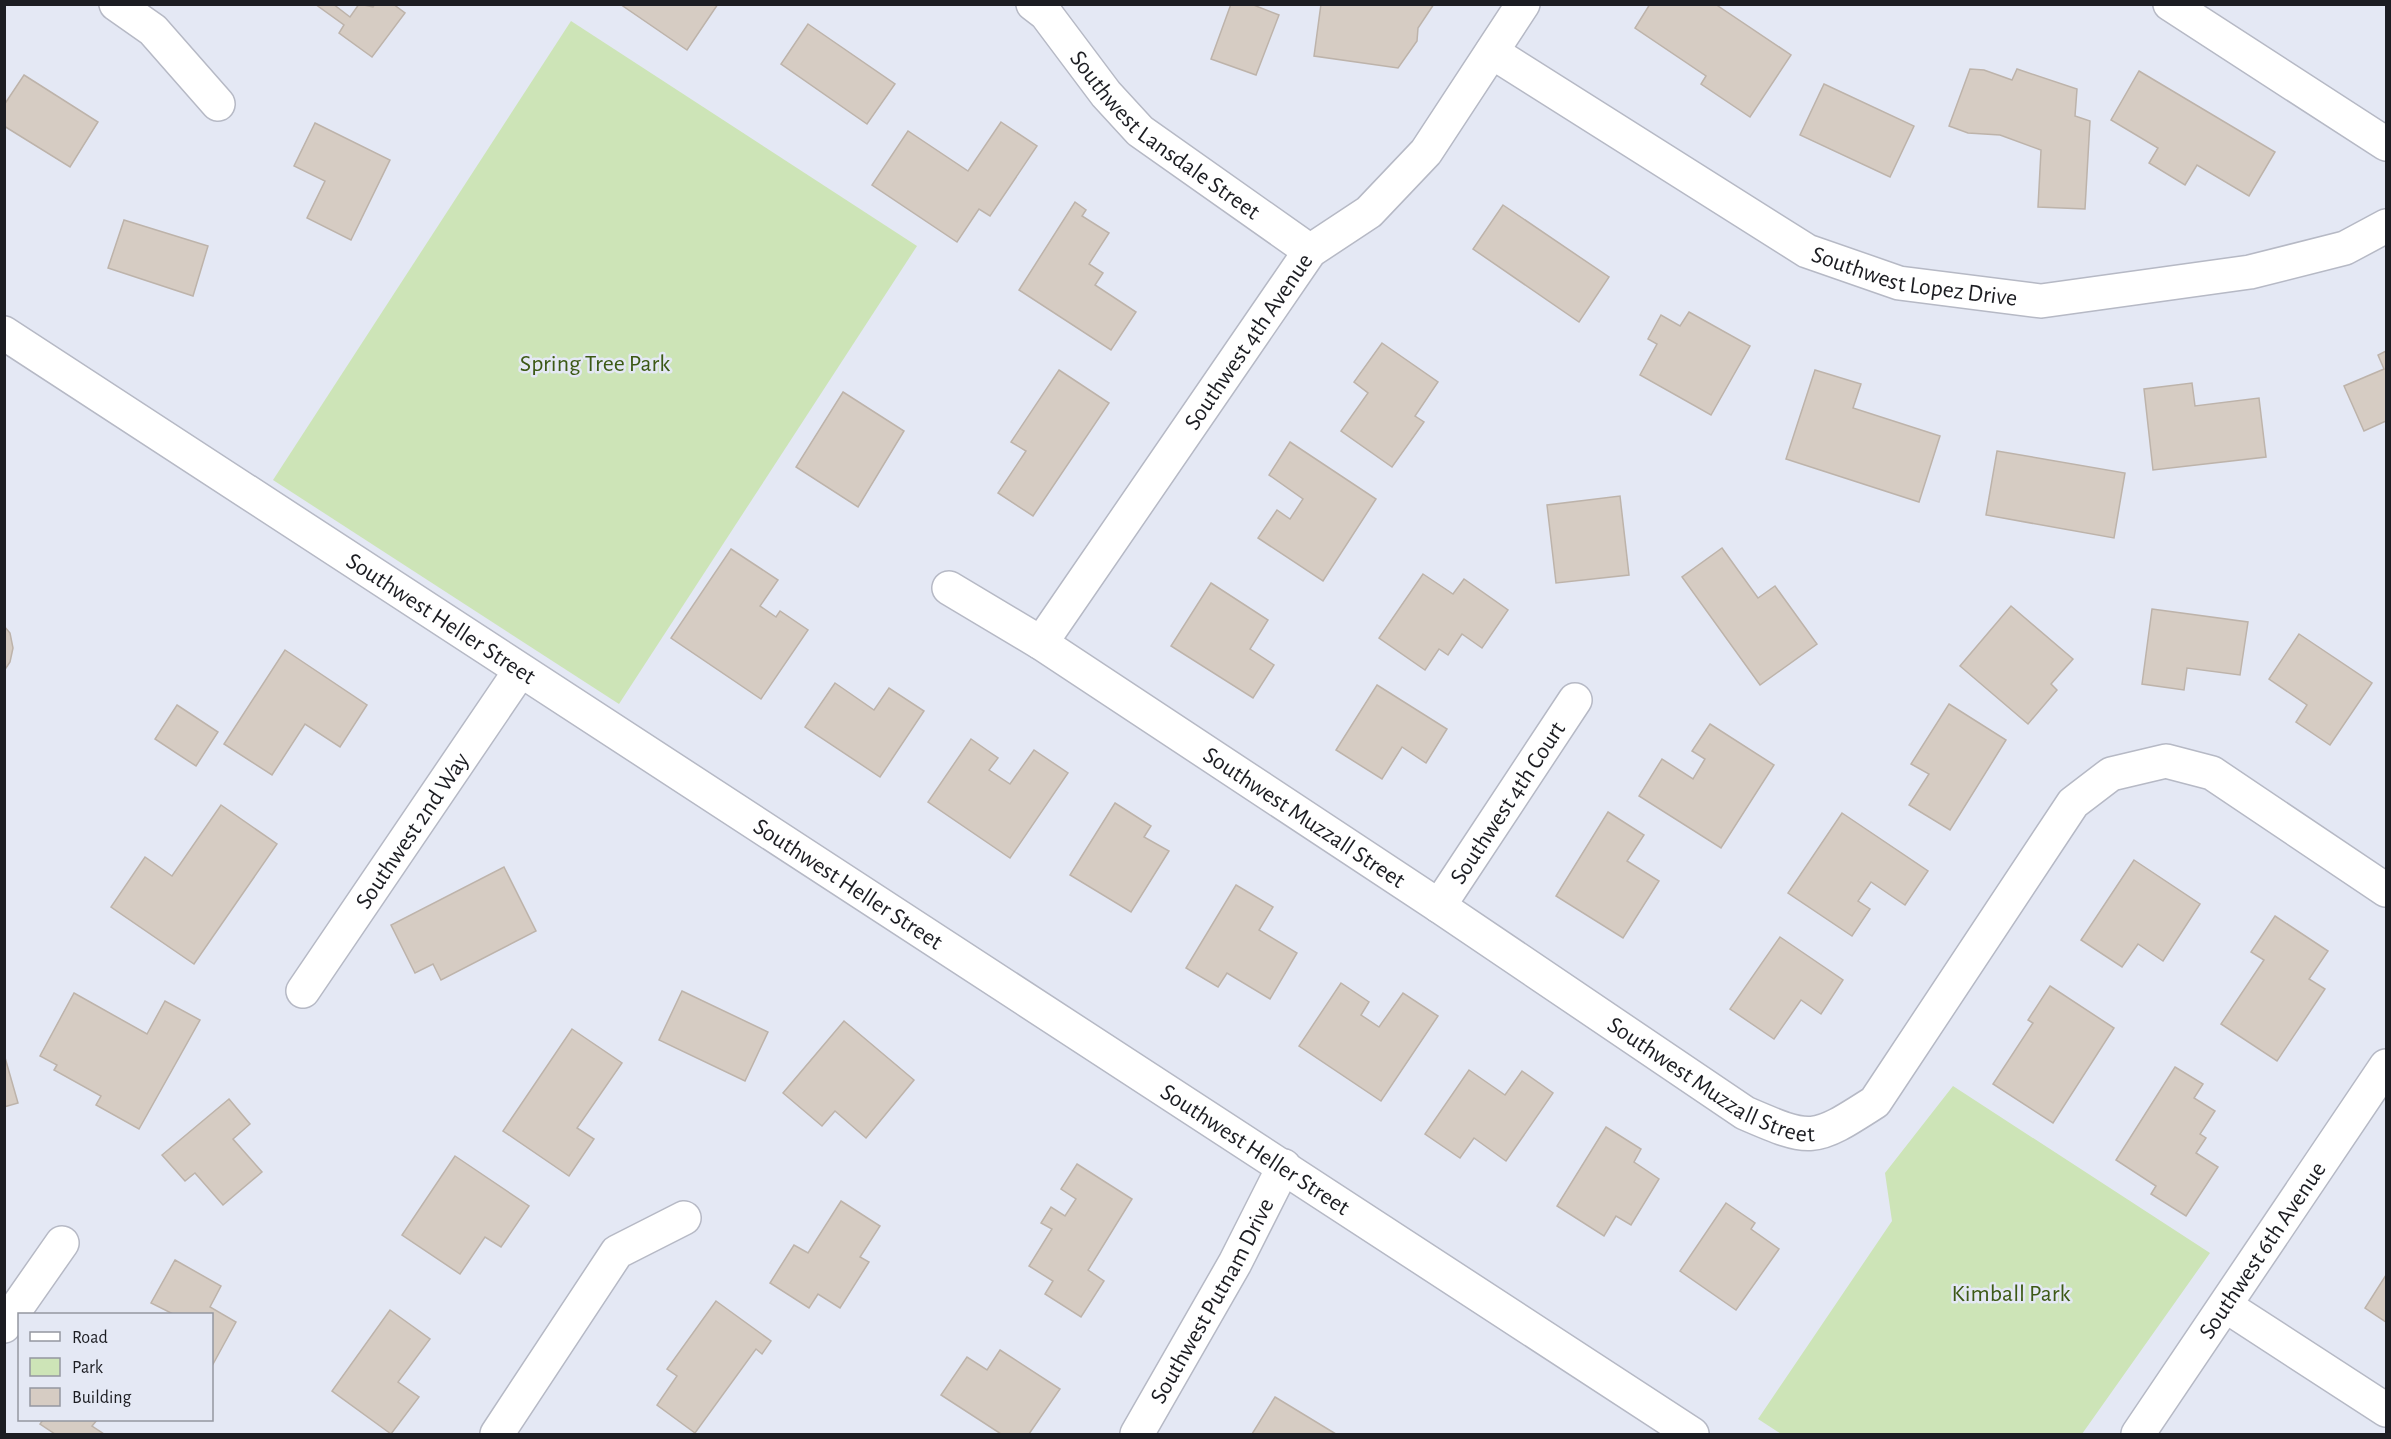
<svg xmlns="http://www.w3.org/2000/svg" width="2391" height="1439" font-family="'Alegreya Sans',sans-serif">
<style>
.green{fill:#cde4b7}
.building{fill:#d6ccc3;stroke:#bdb3aa;stroke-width:1.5}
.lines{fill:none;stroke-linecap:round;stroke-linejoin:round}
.minor-casing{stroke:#b6b9c5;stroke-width:36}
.tertiary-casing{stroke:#b6b9c5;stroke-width:36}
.minor{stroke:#fff;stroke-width:33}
.tertiary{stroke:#fff;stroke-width:33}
.labels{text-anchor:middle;stroke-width:5;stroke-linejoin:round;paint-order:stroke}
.street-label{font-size:24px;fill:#1c1d22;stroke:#e4e8f4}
.park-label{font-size:24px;fill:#3c5915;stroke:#e4e8f4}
</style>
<rect width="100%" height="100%" fill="#e4e8f4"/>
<g class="green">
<path d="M571 21 917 246 619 704 273 480Z"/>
<path d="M1953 1086 2210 1253 2082 1434H1781L1758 1419 1892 1221 1885 1173Z"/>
</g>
<g class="building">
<path d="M315 4H333L350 17 359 4 373 7 375 4H393L405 13 372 57 339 33 344 25Z"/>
<path d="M620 4H718L687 50Z"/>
<path d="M1231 4H1251L1279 15 1256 75 1211 59Z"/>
<path d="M1321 4H1434L1418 28 1417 41 1398 68 1314 56Z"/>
<path d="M1650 4H1715L1791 55 1750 117 1701 84 1706 76 1635 28Z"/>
<path d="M808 24 895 84 867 124 781 64Z"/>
<path d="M1970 69 1984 70 2012 80 2017 69 2077 89 2075 116 2090 121 2085 209 2038 207 2041 150 2000 135 1968 133 1949 126Z"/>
<path d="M2139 71 2275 152 2249 196 2197 165 2185 185 2149 163 2158 148 2111 120Z"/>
<path d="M24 75 98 122 70 167 4 126V105Z"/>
<path d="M1824 84 1914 126 1890 177 1800 135Z"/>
<path d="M1001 122 1037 146 990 216 979 209 957 242 872 185 908 131 968 171Z"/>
<path d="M315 123 390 160 351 240 307 218 325 181 294 166Z"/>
<path d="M1075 202 1086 210 1082 216 1109 233 1089 264 1103 273 1095 285 1136 312 1111 350 1019 290Z"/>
<path d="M1503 205 1609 277 1579 322 1473 249Z"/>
<path d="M124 220 208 246 193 296 108 268Z"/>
<path d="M1689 312 1750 346 1711 415 1640 375 1657 344 1648 339 1661 315 1680 326Z"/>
<path d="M1382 343 1438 382 1415 416 1424 422 1392 467 1341 431 1368 393 1354 382Z"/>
<path d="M2386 351V421L2364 431 2344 386 2384 369 2378 355Z"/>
<path d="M1059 370 1109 403 1033 516 998 493 1026 451 1011 442Z"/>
<path d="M1815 370 1861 384 1853 408 1940 436 1919 502 1786 459Z"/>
<path d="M2192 383 2195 406 2259 398 2266 457 2153 470 2144 389Z"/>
<path d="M843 392 904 431 858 507 796 467Z"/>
<path d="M1290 442 1376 499 1323 581 1258 538 1277 510 1290 519 1303 499 1269 475Z"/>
<path d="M1997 451 2125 473 2114 538 1986 515Z"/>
<path d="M1620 496 1629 575 1556 583 1547 505Z"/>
<path d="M1722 548 1758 598 1775 586 1817 644 1760 685 1682 577Z"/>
<path d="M731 549 778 580 760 606 776 617 780 611 808 630 761 699 671 638Z"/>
<path d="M1423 574 1453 594 1464 579 1508 610 1482 648 1462 634 1448 655 1439 649 1425 670 1379 638Z"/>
<path d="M1211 583 1268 620 1250 649 1274 665 1253 698 1171 646Z"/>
<path d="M2011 606 2073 659 2051 684 2057 690 2028 724 1960 666Z"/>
<path d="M2152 609 2248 622 2240 675 2187 668 2184 690 2142 684Z"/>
<path d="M4 626 10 633 13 648 10 662 4 671Z"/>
<path d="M2299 634 2372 683 2330 745 2296 722 2307 705 2269 679Z"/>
<path d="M285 650 367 705 340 747 305 724 272 775 224 744Z"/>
<path d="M835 683 874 710 889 688 924 711 880 777 805 727Z"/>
<path d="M1377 685 1447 729 1426 763 1402 747 1382 779 1336 750Z"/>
<path d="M1949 704 2006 740 1950 830 1909 805 1929 774 1911 764Z"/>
<path d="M177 705 218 732 196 766 155 739Z"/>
<path d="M1710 724 1774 765 1721 848 1639 796 1662 759 1693 779 1705 759 1692 751Z"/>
<path d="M971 739 998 758 989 770 1010 784 1034 750 1068 773 1010 858 928 802Z"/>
<path d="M1115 803 1151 826 1144 837 1169 851 1131 912 1070 875Z"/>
<path d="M221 805 277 844 194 964 111 907 145 857 172 876Z"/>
<path d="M1608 812 1644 835 1627 861 1659 881 1623 938 1556 896Z"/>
<path d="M1842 813 1928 871 1905 905 1871 882 1858 901 1870 909 1852 936 1788 893Z"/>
<path d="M2134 860 2200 904 2163 961 2138 944 2122 967 2081 940Z"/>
<path d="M504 867 536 931 441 980 433 964 415 973 391 925Z"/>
<path d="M1236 885 1273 907 1259 930 1297 953 1270 999 1227 973 1218 987 1186 968Z"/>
<path d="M2275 916 2328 951 2309 979 2325 989 2277 1061 2221 1024 2264 960 2251 952Z"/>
<path d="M1780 937 1843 980 1821 1014 1801 1000 1774 1039 1730 1009Z"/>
<path d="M1341 983 1369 1002 1361 1015 1379 1027 1403 993 1438 1016 1381 1101 1299 1046Z"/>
<path d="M2050 986 2114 1028 2053 1123 1993 1084 2033 1023 2028 1020Z"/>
<path d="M682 991 768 1032 745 1081 659 1040Z"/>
<path d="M74 993 147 1034 165 1001 200 1020 139 1129 96 1105 101 1096 54 1070 57 1065 40 1056Z"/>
<path d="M844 1021 914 1080 866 1138 835 1111 822 1126 783 1093Z"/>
<path d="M572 1029 622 1063 577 1128 594 1139 569 1176 503 1131Z"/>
<path d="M4 1054 18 1103 4 1107Z"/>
<path d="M2175 1067 2203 1084 2194 1098 2215 1111 2200 1134 2206 1138 2196 1153 2218 1167 2186 1216 2151 1194 2156 1186 2116 1160Z"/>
<path d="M1469 1070 1505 1095 1522 1071 1553 1093 1506 1161 1474 1138 1460 1158 1425 1134Z"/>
<path d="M229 1099 250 1124 233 1139 262 1172 223 1205 195 1173 185 1181 162 1155Z"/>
<path d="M1606 1127 1641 1149 1634 1162 1659 1179 1631 1225 1616 1216 1604 1236 1557 1206Z"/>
<path d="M455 1156 529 1206 501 1247 485 1237 460 1274 402 1235Z"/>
<path d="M1077 1164 1132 1199 1088 1270 1104 1281 1081 1317 1045 1294 1053 1281 1029 1266 1052 1229 1041 1223 1051 1207 1065 1216 1076 1199 1061 1189Z"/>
<path d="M841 1201 880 1226 860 1257 869 1262 840 1308 818 1294 809 1308 770 1283 794 1245 808 1253Z"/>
<path d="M1726 1203 1755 1223 1751 1229 1779 1249 1736 1310 1680 1271Z"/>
<path d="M175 1260 221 1286 210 1307 236 1322 212 1366V1314H173L151 1303Z"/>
<path d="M2386 1275V1322L2365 1308Z"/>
<path d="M716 1301 771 1341 762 1354 756 1349 695 1433 657 1405 677 1376 667 1369Z"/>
<path d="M390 1310 430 1339 398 1382 419 1397 391 1434 332 1391Z"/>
<path d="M1000 1350 1060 1389 1029 1434H1001L941 1395 967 1357 987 1370Z"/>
<path d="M1275 1397 1336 1434H1252Z"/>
<path d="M43 1420H97L92 1426 104 1434H55L40 1424Z"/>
</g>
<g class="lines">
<defs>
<g id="minor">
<path d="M116 4 153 30 218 104"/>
<path id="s1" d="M1033 4 1046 14 1106 94 1140 131 1310 251"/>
<path d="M2170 4 2386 144"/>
<path id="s2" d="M1492 52 1807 251 1899 283 2041 301 2250 272 2345 248 2386 226"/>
<path id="s3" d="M949 588 1041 643 1439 906 1745 1113C1812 1142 1813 1142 1875 1102L2073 803 2111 774 2166 761 2212 773 2386 890"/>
<path id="s4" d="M1041 643 1310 251 1369 212 1426 152 1523 4"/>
<path id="s5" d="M1439 906 1575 700"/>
<path id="s6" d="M303 991 520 671"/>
<path d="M2226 1306 2386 1410"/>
<path d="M4 1326 62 1243"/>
<path d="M497 1434 617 1252 684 1218"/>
<path id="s7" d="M1137 1434 1235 1263 1284 1166"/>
</g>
<g id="tertiary">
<path id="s8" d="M4 333 1692 1434"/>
<path id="s9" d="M2138 1434 2386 1066"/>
</g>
</defs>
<use href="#minor" class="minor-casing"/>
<use href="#tertiary" class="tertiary-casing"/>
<use href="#minor" class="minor"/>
<use href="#tertiary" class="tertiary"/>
</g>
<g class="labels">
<g class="street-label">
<text dy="8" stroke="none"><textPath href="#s1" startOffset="188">Southwest Lansdale Street</textPath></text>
<text dy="8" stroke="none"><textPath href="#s2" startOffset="484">Southwest Lopez Drive</textPath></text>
<text dy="8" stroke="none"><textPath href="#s4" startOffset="366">Southwest 4th Avenue</textPath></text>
<text dy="8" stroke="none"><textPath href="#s8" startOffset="522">Southwest Heller Street</textPath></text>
<text dy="8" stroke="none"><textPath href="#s5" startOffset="124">Southwest 4th Court</textPath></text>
<text dy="8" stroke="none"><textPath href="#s3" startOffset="423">Southwest Muzzall Street</textPath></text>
<text dy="8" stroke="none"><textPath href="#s6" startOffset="194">Southwest 2nd Way</textPath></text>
<text dy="8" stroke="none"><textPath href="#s8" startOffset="1008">Southwest Heller Street</textPath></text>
<text dy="8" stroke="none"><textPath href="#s3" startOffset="909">Southwest Muzzall Street</textPath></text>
<text dy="8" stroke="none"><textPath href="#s8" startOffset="1494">Southwest Heller Street</textPath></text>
<text dy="8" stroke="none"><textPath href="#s9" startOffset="222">Southwest 6th Avenue</textPath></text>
<text dy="8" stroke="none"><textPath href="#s7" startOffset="153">Southwest Putnam Drive</textPath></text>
</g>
<g class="park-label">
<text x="595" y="371">Spring Tree Park</text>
<text x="2011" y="1301">Kimball Park</text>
</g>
</g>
<rect width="2391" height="1439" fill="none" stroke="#1c1d22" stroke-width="12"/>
<rect x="18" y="1313" width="195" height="108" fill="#e4e8f4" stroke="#9497a0" stroke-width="1.5"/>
<rect x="30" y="1332" width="30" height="9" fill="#ffffff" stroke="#9497a0" stroke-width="1.5"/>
<text x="72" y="1343" font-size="18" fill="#1c1d22">Road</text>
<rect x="30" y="1358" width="30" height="18" fill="#cde4b7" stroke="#9497a0" stroke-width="1.5"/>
<text x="72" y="1373" font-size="18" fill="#1c1d22">Park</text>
<rect x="30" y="1388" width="30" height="18" fill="#d6ccc3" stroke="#9497a0" stroke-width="1.5"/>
<text x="72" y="1403" font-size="18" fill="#1c1d22">Building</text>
</svg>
